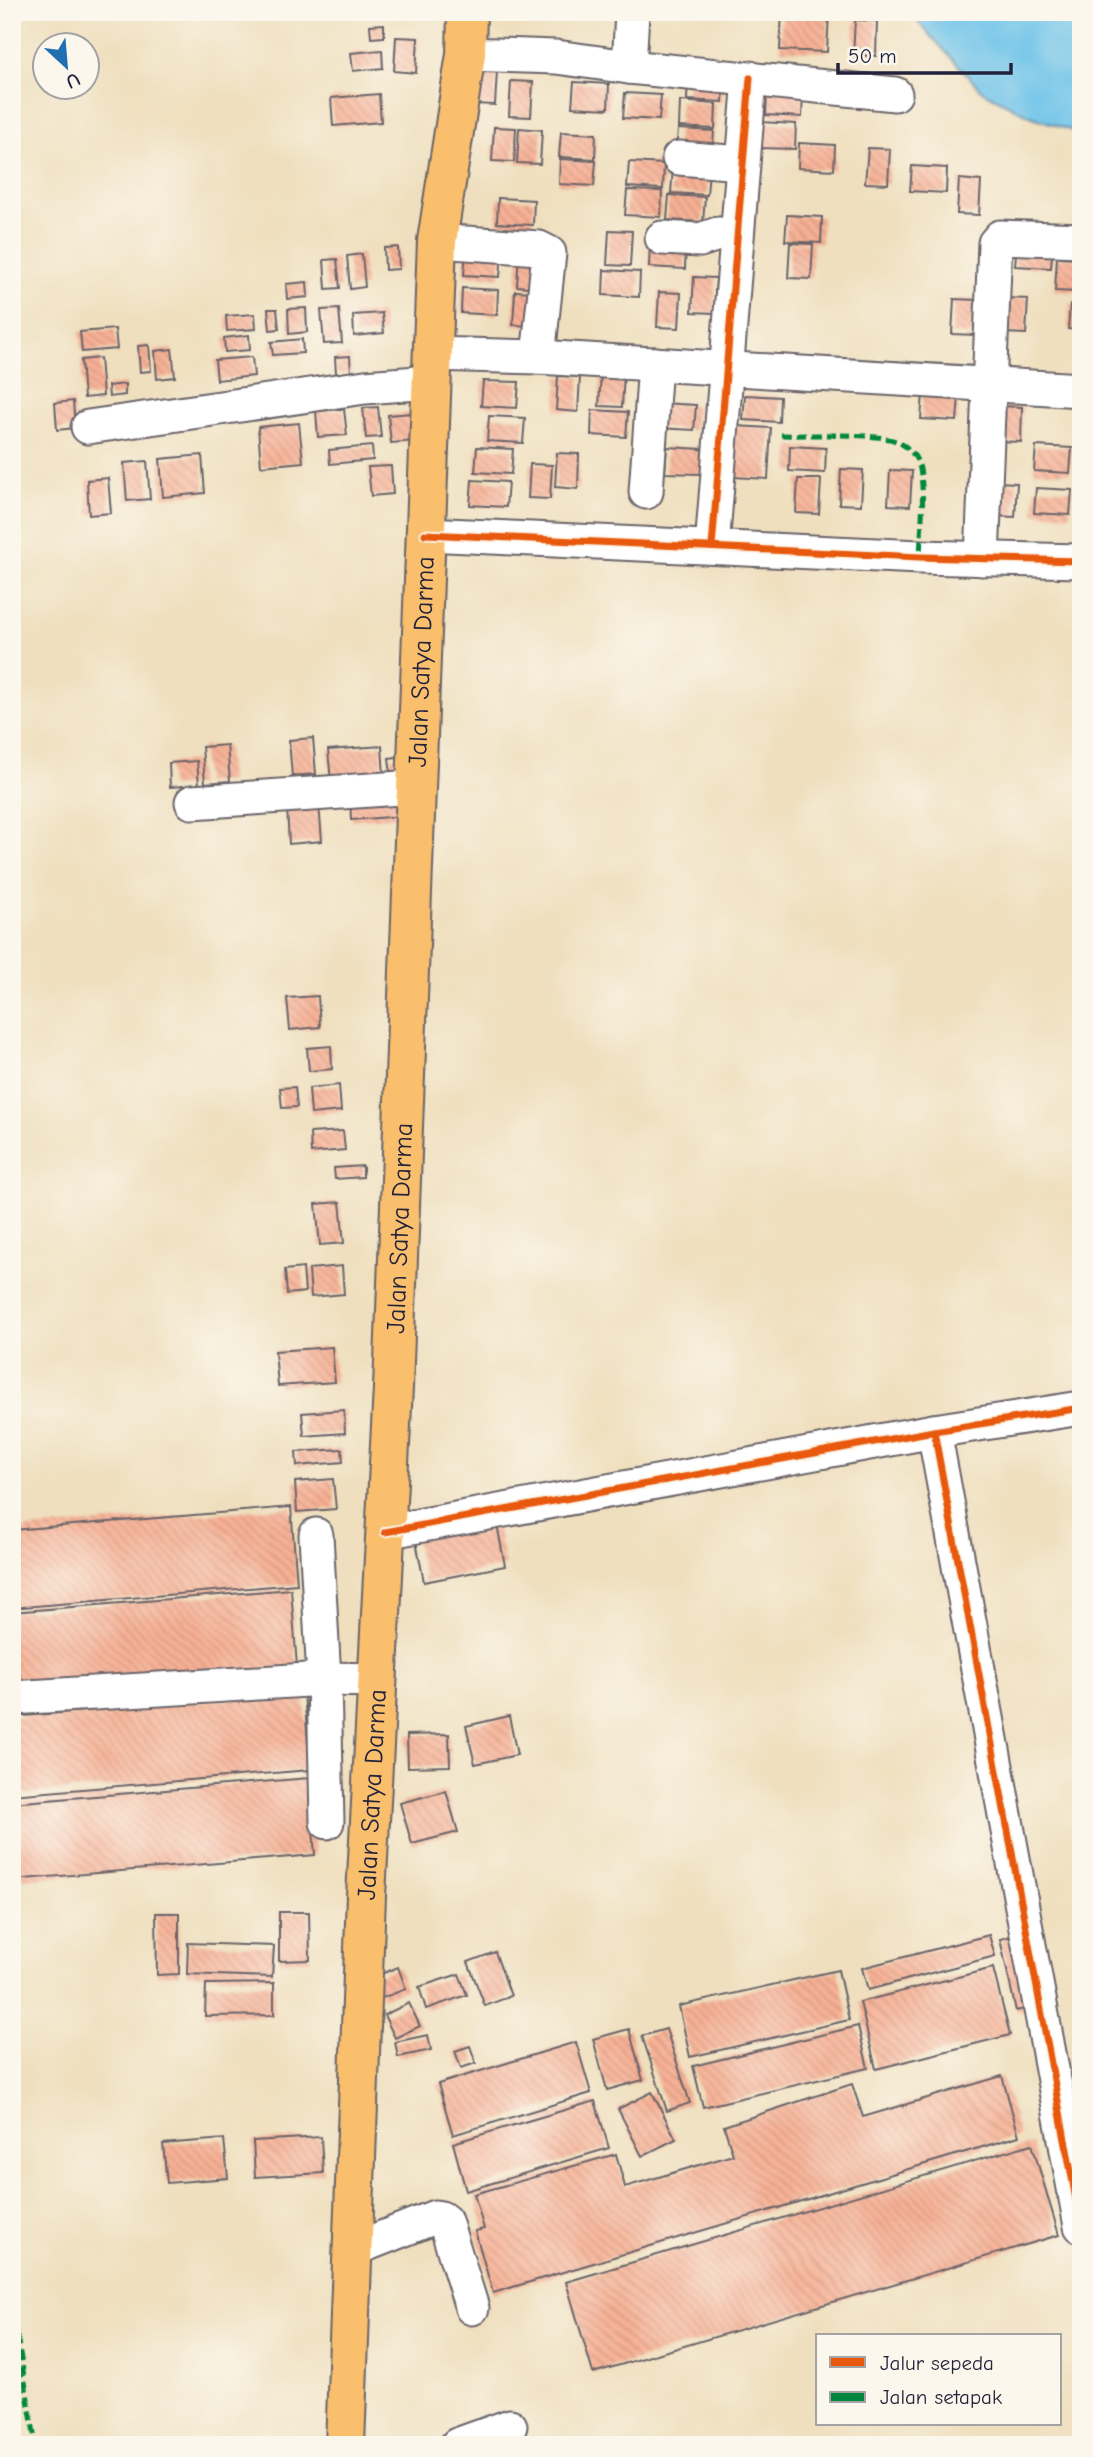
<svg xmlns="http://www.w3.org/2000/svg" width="1093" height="2457" font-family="'Comic Neue',sans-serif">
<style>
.water{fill:#6cc2e9;stroke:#477292;stroke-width:2}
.building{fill:url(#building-back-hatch)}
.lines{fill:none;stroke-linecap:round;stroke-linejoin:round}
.minor-casing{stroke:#6a6469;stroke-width:37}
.major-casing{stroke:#6a6469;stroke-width:42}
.minor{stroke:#fff;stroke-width:33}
.major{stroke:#f9bf6d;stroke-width:38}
.quiet{stroke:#00873e;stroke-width:5;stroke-dasharray:10 5;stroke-linecap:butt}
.cycleway-casing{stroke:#fbf7ec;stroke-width:11}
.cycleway{stroke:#e8590c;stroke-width:7}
.labels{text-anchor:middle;stroke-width:7;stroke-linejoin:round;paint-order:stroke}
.street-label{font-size:26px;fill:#22223b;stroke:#fbf7ec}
</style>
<defs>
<pattern id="building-back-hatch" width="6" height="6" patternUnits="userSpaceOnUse" patternTransform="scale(1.75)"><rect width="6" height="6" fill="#f7b094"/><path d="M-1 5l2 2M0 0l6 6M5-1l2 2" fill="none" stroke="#d39780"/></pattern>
</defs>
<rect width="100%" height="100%" fill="#fbf7ec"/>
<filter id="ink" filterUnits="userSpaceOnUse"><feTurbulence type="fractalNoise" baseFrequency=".0143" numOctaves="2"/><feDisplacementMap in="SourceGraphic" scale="14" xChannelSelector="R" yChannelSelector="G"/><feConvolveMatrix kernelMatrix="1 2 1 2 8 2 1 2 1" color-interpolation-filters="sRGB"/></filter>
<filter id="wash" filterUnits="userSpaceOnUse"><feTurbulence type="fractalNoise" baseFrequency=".00686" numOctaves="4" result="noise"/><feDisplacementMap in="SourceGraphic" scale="28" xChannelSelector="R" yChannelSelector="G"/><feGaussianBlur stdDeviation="1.57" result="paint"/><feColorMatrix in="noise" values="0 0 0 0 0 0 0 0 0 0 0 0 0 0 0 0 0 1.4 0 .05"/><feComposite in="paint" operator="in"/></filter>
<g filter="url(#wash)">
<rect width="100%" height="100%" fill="#efdfbe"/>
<path class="water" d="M914 12H1061L1081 27V134L1030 116 982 91 918 22Z"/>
<g id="blocks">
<g class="building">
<path d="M782 12H829L827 52 780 50Z"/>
<path d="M855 20 877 21 876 56 853 55Z"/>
<path d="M384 24V37L371 38 370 25Z"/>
<path d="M396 37 418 38 416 73 394 71Z"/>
<path d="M382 50 383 68 353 71 351 53Z"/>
<path d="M475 70 497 71 495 105 473 104Z"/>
<path d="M688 75 724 76 723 102 687 100Z"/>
<path d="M511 81 533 82 531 117 509 116Z"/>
<path d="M574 82 609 84 608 109 572 107Z"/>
<path d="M767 89 803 92 802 117 766 115Z"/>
<path d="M625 93 661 95 659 120 623 118Z"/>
<path d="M379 94 381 122 333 126 331 98Z"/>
<path d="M680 101 716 104 715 129 679 127Z"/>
<path d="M760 122 796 124 795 149 759 148Z"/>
<path d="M494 127 516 128 514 162 492 161Z"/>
<path d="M519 128 542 130 540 164 517 163Z"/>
<path d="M678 129 714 131 712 156 676 154Z"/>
<path d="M561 132 596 134 595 159 559 157Z"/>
<path d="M799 143 835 145 834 170 798 168Z"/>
<path d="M868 148 890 149 888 184 865 183Z"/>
<path d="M560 159 596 161 594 186 559 184Z"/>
<path d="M629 162 664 164 663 189 627 187Z"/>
<path d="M912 166 947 168 946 193 910 191Z"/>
<path d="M673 168 709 170 707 195 671 193Z"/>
<path d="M959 179 981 181 979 215 957 214Z"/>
<path d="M627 190 662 191 661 217 625 215Z"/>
<path d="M669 195 705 197 703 222 667 220Z"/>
<path d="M498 198 534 200 533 225 497 223Z"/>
<path d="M787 215 822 217 821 243 785 241Z"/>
<path d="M609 230 632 231 630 266 607 265Z"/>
<path d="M1017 241 1053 243 1051 268 1015 266Z"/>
<path d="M650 242 686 244 685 269 649 267Z"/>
<path d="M790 243 813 244 811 279 788 278Z"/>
<path d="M398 247 399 269 385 270 384 248Z"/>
<path d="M466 250 502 252 500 277 464 275Z"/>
<path d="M519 252 542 253 540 288 517 286Z"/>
<path d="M362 254 365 287 350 289 347 256Z"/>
<path d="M1057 257 1080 258 1078 292 1055 291Z"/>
<path d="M337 259 340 288 326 289 324 260Z"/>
<path d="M604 270 640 272 639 297 603 295Z"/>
<path d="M694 277 716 278 714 313 692 312Z"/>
<path d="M307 282 308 297 287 299 286 284Z"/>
<path d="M462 288 498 290 497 315 461 313Z"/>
<path d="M515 291 538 292 536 326 513 325Z"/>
<path d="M659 292 681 293 679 328 657 327Z"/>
<path d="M1006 298 1028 299 1026 334 1004 333Z"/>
<path d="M954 299 977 300 975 335 952 334Z"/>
<path d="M1070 304 1081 305V330L1068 329Z"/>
<path d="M306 308 307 332 289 334 288 309Z"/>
<path d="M268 309H277L279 329 270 330Z"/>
<path d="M339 309 342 343 324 344 321 310Z"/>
<path d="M382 313 384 333 354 336 353 315Z"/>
<path d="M255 314 256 329 227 331 226 316Z"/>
<path d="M115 329 117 349 82 352 80 332Z"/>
<path d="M249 335 250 350 225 352 224 338Z"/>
<path d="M302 339 303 353 273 355 271 342Z"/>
<path d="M149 345 151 371 140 372 138 346Z"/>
<path d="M172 349 175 377 157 379 155 351Z"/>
<path d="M350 356 351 373 336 374 335 357Z"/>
<path d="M252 357 254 376 217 380 215 360Z"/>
<path d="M100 358 103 396 84 398 81 360Z"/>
<path d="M601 371 624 373 622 407 599 406Z"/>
<path d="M558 376 580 377 578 412 556 410Z"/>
<path d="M483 381 519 382 517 408 481 406Z"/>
<path d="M125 384V395L109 397 108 386Z"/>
<path d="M923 394 959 396 957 421 921 419Z"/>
<path d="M745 395 780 397 779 422 743 420Z"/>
<path d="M73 401 75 428 57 430 55 403Z"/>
<path d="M660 403 696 405 694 430 658 428Z"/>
<path d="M1000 406 1022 407 1021 442 998 441Z"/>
<path d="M378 407 381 437 366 438 363 408Z"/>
<path d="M344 409 347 435 318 437 316 411Z"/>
<path d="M592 410 628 412 626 437 591 435Z"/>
<path d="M424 412 427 440 391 443 388 415Z"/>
<path d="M489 416 525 418 523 443 487 441Z"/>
<path d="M299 423 303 462 261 466 258 427Z"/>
<path d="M735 426 771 428 768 479 733 477Z"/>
<path d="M372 446 373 460 330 464 329 450Z"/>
<path d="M790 446 826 448 825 473 789 471Z"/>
<path d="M1036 446 1072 448 1070 473 1034 471Z"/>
<path d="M477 447 513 449 511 474 475 472Z"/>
<path d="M667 447 703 449 701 474 665 473Z"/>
<path d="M557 453 579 454 578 489 555 487Z"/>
<path d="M202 455 205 493 163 497 160 459Z"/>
<path d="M147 461 150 499 127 501 124 463Z"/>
<path d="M530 464 552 465 550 499 528 498Z"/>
<path d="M391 466 393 494 371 496 368 467Z"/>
<path d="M841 469 863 470 861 505 839 504Z"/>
<path d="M890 470 912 471 910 506 888 505Z"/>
<path d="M108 478 111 513 89 515 87 480Z"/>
<path d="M798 479H821L819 514 796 513Z"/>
<path d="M472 480 508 482 506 507 470 505Z"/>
<path d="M995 482 1017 483 1015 517 993 516Z"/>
<path d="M1036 488 1072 490 1070 515 1034 513Z"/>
<path d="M313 738 316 774 292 776 289 740Z"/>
<path d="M227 745 230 781 205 783 202 747Z"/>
<path d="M382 746 384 776 331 781 328 750Z"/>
<path d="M406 756 407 775 391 777 389 758Z"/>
<path d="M197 761 199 785 170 787 169 763Z"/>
<path d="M402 792 404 816 351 820 350 796Z"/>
<path d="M319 804 322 841 289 844 287 807Z"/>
<path d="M318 996 320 1027 290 1030 287 998Z"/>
<path d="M331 1046 332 1069 309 1071 307 1048Z"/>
<path d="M339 1085 341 1111 311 1114 309 1088Z"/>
<path d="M295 1087 297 1107 282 1108 280 1088Z"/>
<path d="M343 1131 345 1150 311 1153 310 1133Z"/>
<path d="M363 1166V1177L335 1179 334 1168Z"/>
<path d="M340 1202 344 1243 320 1245 316 1204Z"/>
<path d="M342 1266 344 1294 311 1297 309 1269Z"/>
<path d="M303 1268 305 1292 287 1294 285 1270Z"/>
<path d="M332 1347 335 1382 278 1386 275 1351Z"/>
<path d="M344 1410 345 1433 304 1436 302 1413Z"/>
<path d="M342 1449 343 1462 297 1466 296 1452Z"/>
<path d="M333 1479 336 1509 297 1512 295 1482Z"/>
<path d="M291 1507 297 1584 12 1608V1530Z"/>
<path d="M495 1514 505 1566 424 1582 414 1531Z"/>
<path d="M291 1589 297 1666 12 1690V1612Z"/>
<path d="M304 1693 310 1770 12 1795V1717Z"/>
<path d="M509 1716 517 1755 475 1764 466 1726Z"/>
<path d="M449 1734 450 1766 408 1767 407 1735Z"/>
<path d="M309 1778 315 1855 12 1880V1803Z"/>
<path d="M446 1791 458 1832 412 1844 400 1803Z"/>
<path d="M279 1912H309L310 1960 279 1961Z"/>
<path d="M156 1913H179V1974L157 1975Z"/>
<path d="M989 1935 995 1956 868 1990 862 1968Z"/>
<path d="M1017 1935 1033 2007 1016 2011 1000 1939Z"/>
<path d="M188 1943 274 1946 272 1977 187 1974Z"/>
<path d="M495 1952 511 1996 485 2006 468 1962Z"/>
<path d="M398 1967 406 1989 382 1998 374 1977Z"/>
<path d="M993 1968 1010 2035 876 2069 860 2002Z"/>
<path d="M838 1970 849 2020 690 2057 679 2006Z"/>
<path d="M459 1974 467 1995 426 2009 419 1987Z"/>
<path d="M274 1983V2015L205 2016 206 1984Z"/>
<path d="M409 2003 420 2026 395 2038 384 2015Z"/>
<path d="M858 2026 868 2068 703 2107 693 2066Z"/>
<path d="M629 2029 643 2080 607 2090 593 2039Z"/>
<path d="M666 2029 690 2103 667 2111 642 2036Z"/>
<path d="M428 2035 431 2050 398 2057 395 2042Z"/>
<path d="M576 2042 591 2093 453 2135 438 2084Z"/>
<path d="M470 2046 476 2063 461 2068 455 2051Z"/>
<path d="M1002 2076 1019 2136 493 2293 475 2231 484 2229 474 2194 616 2154 625 2187 733 2155 724 2126 852 2084 863 2117Z"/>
<path d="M652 2092 676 2139 642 2156 618 2109Z"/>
<path d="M595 2101 609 2148 466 2191 453 2143Z"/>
<path d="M321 2137 323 2173 255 2177 253 2141Z"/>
<path d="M224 2139 228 2178 167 2183 163 2144Z"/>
<path d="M1032 2144 1059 2235 593 2373 566 2282Z"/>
</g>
</g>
</g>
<g filter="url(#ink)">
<use href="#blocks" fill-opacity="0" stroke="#6a6469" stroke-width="2"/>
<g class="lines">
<defs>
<g id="minor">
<path d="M466 54 556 57 629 67 895 94"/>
<path d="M629 67 632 12"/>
<path d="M679 158 742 163"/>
<path d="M662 238 700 240 718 234 736 236"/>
<path d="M437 241 539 248 549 253 538 357"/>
<path d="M433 354 538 357 1081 390"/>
<path d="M88 427 365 387 431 382"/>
<path d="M646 492 655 364"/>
<path d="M425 534 920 557 1081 561"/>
<path d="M712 547 750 78"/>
<path d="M982 559 995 243 1000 237 1081 240"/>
<path d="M192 802 416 787"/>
<path d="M934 1431 1081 2226"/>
<path d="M385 1532 934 1431 1081 1408"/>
<path d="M316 1535 324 1679 327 1822"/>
<path d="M12 1698 324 1679 378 1680"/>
<path d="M352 2250 435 2217 441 2218 445 2221 472 2308"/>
<path d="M457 2445 510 2426"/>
</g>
<g id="major">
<path id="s1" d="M345 2445 366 1896 393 1388 437 241 466 54 467 12"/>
</g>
</defs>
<use href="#minor" class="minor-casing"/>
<use href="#major" class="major-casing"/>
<use href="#minor" class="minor"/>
<use href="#major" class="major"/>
<g class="quiet">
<path d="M781 435C810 436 870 432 896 441 908 446 917 456 920 469 925 497 921 528 920 557"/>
<path d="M12 2307 36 2445"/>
</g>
<defs>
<g id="cycleway">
<path d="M425 534 920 557 1081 561"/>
<path d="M712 547 750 78"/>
<path d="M934 1431 1081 2226"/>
<path d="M385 1532 934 1431 1081 1408"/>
</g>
</defs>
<use href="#cycleway" class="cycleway-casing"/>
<use href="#cycleway" class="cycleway"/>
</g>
</g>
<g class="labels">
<g class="street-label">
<text dy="9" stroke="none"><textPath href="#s1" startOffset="1785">Jalan Satya Darma</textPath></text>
<text dy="9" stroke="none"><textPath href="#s1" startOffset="1218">Jalan Satya Darma</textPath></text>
<text dy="9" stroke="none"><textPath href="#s1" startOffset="651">Jalan Satya Darma</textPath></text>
</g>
</g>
<rect width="1093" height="2457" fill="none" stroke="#fbf7ec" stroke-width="42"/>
<rect x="816" y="2334" width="245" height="91" fill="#fbf7ec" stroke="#a4a2a5" stroke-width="2"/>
<rect x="830" y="2357" width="35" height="10" fill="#e8590c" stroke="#a4a2a5" stroke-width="2"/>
<text x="880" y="2370" font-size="21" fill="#22223b">Jalur sepeda</text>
<rect x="830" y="2392" width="35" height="10" fill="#00873e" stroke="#a4a2a5" stroke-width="2"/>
<text x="880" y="2404" font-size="21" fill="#22223b">Jalan setapak</text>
<g transform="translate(66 66) rotate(154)"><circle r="33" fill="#fbf7ec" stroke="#a4a2a5" stroke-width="2"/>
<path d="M0-5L12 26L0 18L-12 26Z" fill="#1f6fb2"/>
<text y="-10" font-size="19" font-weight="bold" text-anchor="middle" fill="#22223b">U</text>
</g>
<path d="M838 63v10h173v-10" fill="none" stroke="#22223b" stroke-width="3.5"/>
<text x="848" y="63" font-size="21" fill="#22223b" stroke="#fbf7ec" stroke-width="5" paint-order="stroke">50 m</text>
</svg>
